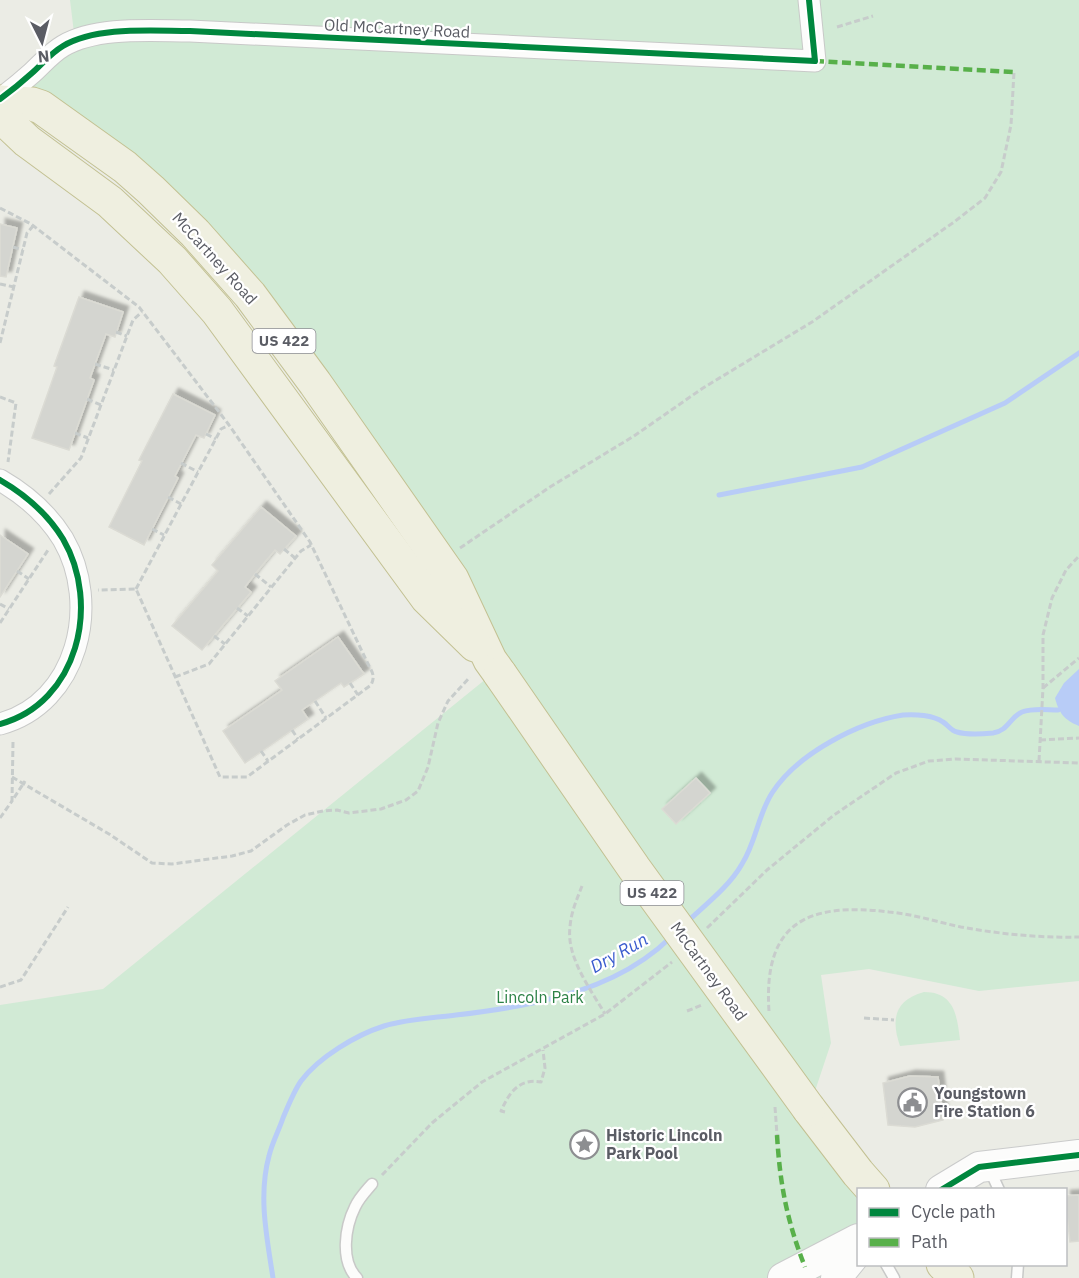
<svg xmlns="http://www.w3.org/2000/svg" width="1079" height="1278" font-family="'IBM Plex Sans',sans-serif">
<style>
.green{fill:#d1ead5}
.water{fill:#b8ccf7}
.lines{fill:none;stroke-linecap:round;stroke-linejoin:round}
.stream{stroke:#b8ccf7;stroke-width:5}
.building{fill:#d4d5d0;stroke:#dbdbd4;stroke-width:1.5;filter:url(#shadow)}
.lane-casing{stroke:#c8c9c8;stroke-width:13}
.street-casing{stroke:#c8c9c8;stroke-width:23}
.secondary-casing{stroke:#cacbcb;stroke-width:32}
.highway-casing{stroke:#c3c192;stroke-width:35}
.path{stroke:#c7cccb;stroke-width:3;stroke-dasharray:6 3;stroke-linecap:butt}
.lane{stroke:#fcfcfb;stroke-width:10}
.street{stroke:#fcfcfb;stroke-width:21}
.secondary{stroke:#fcfcfb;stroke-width:30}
.highway{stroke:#efefe0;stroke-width:33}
.highway-bridge-casing{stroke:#c3c192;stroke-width:35;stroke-linecap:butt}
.highway-bridge{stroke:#efefe0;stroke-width:33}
.quiet{stroke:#58b04a;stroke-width:4.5;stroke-dasharray:9 4.5;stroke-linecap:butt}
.cycleway-casing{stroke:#fff;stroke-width:10}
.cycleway{stroke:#00873e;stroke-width:6}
.labels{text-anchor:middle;stroke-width:4.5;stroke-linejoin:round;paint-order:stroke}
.shield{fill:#fff;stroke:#8c8d92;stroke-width:1.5}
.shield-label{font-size:15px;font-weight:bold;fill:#5a5c64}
.street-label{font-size:16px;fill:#5a5c64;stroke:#fff}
.park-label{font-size:16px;fill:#2c8246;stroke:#fff}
.poi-label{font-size:16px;font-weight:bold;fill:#5a5c64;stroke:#fff;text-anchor:start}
.water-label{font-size:18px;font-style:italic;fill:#395bce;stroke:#fff}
</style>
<defs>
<filter id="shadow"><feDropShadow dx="5.5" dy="-5.5" stdDeviation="1.5" flood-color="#0004"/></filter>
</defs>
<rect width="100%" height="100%" fill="#ebece5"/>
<g class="green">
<path d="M70 0H1079V981L979 991 869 969 821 975 831 1043 809 1109 858 1190V1251L836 1278H0V1005L103 989 497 670 452 579 151 190 0 99 75 41Z"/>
<path d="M924 992C954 992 957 1015 960 1040L900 1046C891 1020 894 1000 924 992Z"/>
</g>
<path class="water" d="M1079 669V726C1064 720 1059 713 1055 698L1064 683Z"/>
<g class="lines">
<g class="stream">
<path d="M719 495 862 467 1005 403 1079 353"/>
<path d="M686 923C705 905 729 887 742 864 756 842 758 815 772 793 797 754 858 722 903 715 915 714 933 715 943 722 948 725 951 731 957 732 967 735 983 734 993 733 1008 731 1010 717 1022 712 1033 708 1047 710 1058 710"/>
<path d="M273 1278C267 1238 258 1196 269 1156 272 1143 279 1130 283 1118 288 1106 294 1091 301 1081 319 1057 356 1035 384 1026 407 1019 432 1018 456 1015 483 1012 510 1008 537 1002 585 992 634 973 670 938"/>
</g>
</g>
<g class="building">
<path d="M0 224 17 228 6 277 0 276Z"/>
<path d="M79 297 123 312 115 337 106 334 90 378 94 380 69 450 32 438 57 367 54 366Z"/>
<path d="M173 394 215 415 204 438 196 435 175 476 178 478 144 545 109 527 142 461 139 460Z"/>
<path d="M261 507 296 536 280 554 275 550 255 574 245 587 251 592 202 650 172 626 218 571 212 565Z"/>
<path d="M0 535 28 554 0 597Z"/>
<path d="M338 637 364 674 344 687 341 683 302 710 308 719 245 763 223 731 282 690 275 681Z"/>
<path d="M696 778 710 793 676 824 662 809Z"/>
<path d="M910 1076 938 1077 943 1120 915 1127 888 1125 883 1083Z"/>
<path d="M1079 1195V1241L1070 1242 1065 1196Z"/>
</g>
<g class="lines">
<defs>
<g id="lane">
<path d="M989 1168 999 1190"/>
<path d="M886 1264 894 1278"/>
<path d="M357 1278C340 1261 345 1227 355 1207 359 1198 366 1191 372 1184"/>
<path d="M1017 1278 1018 1264"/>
</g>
<g id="street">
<path d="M0 99C11 91 22 82 32 73 42 64 51 53 63 46 97 26 152 31 190 31L815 61 809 0"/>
<path d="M0 480C26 495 47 513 63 539 101 604 78 703 0 724"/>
</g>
<g id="secondary">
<path d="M941 1190 979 1167 1079 1155"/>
<path d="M783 1278 858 1239"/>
<path d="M836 1278 858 1251"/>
</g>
<g id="highway">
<path d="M0 102 32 104 41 107 125 167 151 190 195 233 250 295 315 383 452 579 490 660 500 674"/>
<path d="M0 109 8 123 27 141 110 202 172 260 217 311 427 598 475 645"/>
<path d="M809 1109 858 1173 873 1190"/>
<path d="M943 1264 957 1278"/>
</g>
</defs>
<use href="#lane" class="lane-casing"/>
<use href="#street" class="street-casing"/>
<use href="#secondary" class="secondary-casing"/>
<use href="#highway" class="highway-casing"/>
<g class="path">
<path d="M837 27 873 16"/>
<path d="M0 208 31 224 139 307 229 425 310 542 369 666C373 673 375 677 371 685L247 777H220L136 589 98 590"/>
<path d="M13 247 23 250"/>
<path d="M0 284 14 287"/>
<path d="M116 332 127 336"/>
<path d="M0 343 27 233 33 226"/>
<path d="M95 364 114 370"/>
<path d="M0 397 16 403 8 462"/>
<path d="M87 399 101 405"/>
<path d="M75 433 88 438"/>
<path d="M206 434 216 439"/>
<path d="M181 463 198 472"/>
<path d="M49 494 81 458 133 320 142 312"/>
<path d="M168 497 181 504"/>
<path d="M152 529 164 535"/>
<path d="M460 548 550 487 634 436 703 388 812 322 954 222 985 198 1001 172 1011 125 1014 72"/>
<path d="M284 549 295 558"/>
<path d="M17 571 29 579"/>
<path d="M255 574 271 587"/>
<path d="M136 589 221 429 229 425"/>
<path d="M0 604 9 609"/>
<path d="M237 608 248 616"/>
<path d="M0 623 48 550"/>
<path d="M214 636 225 644"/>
<path d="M175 677 209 664 301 551 311 545"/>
<path d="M350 683 358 695"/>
<path d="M1043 688 1079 658"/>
<path d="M315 701 326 718"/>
<path d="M292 730 298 739"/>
<path d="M1040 740 1079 738"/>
<path d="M13 742 12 801 25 781"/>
<path d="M261 751 268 761"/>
<path d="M1039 761 1043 688V635L1052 598 1066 570 1079 556"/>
<path d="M12 777 109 834 152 863 172 864 232 856 251 851 287 825 305 815 323 811 337 810 349 813 381 809 406 800 418 791 428 767 438 723 448 701 470 677"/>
<path d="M0 818 12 801"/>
<path d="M582 886C577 899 571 912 570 927 566 957 591 990 605 1014"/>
<path d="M707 928 767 870 834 815 896 773 929 761 956 759 1079 763"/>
<path d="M0 987 21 980 68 907"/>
<path d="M687 1011 702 1005"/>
<path d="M769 1011C763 922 808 902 889 912 913 914 937 922 961 927 1000 934 1039 938 1079 937"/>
<path d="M864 1018 894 1020"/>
<path d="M775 1107 777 1135"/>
<path d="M505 1112 501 1111C509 1093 519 1078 541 1082L545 1068 543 1050"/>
<path d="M382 1175 432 1123 482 1082 605 1014 672 962"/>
</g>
<use href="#lane" class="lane"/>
<use href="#street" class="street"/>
<use href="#secondary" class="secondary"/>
<use href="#highway" class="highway"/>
<defs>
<path id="highway-bridge" d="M500 674 634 868 809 1109"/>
</defs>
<use href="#highway-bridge" class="highway-bridge-casing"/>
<use href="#highway-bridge" class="highway-bridge"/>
<g class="quiet">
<path d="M815 61 1014 72"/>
<path d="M777 1135C780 1185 787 1221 805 1267"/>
</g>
<defs>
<g id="cycleway">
<path d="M0 99C11 91 22 82 32 73 42 64 51 53 63 46 97 26 152 31 190 31L815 61 809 0"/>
<path d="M0 480C26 495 47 513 63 539 101 604 78 703 0 724"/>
<path d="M941 1190 979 1167 1079 1155"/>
</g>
</defs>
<use href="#cycleway" class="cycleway-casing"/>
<use href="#cycleway" class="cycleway"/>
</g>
<defs>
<symbol id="civic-ring" viewBox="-11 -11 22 22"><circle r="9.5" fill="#fff" stroke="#8d8e91" stroke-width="1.5"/><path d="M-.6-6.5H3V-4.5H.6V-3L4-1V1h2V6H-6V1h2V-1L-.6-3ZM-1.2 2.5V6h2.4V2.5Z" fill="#8d8e91"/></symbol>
<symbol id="sight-ring" viewBox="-11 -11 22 22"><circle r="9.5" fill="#fff" stroke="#8d8e91" stroke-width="1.5"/><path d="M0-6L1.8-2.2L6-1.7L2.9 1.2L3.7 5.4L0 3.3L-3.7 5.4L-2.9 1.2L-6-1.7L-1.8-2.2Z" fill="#8d8e91"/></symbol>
</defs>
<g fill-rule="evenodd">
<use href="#civic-ring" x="896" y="1086" width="33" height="33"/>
<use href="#sight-ring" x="568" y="1128" width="33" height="33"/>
</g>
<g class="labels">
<g class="shield">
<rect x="252.5" y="329" width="63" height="24" rx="4.5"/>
<rect x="620.5" y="881" width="63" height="24" rx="4.5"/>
</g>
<g class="shield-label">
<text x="284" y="346">US 422</text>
<text x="652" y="898">US 422</text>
</g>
<g class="street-label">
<text transform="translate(397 28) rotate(3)" y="6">Old McCartney Road</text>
<text transform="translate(215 258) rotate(48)" y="6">McCartney Road</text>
<text transform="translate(709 971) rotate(54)" y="6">McCartney Road</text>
</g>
<g class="park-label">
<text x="540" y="1003">Lincoln Park</text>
</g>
<g class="poi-label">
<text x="934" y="1099">Youngstown<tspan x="934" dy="18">Fire Station 6</tspan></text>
<text x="606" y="1141">Historic Lincoln<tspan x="606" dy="18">Park Pool</tspan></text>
</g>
<g class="water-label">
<text transform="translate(619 953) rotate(-29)" y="6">Dry Run</text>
</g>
</g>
<rect x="857" y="1188" width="210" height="78" fill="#ffffff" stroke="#bdbec1" stroke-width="1.5"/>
<rect x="869" y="1208" width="30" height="9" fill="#00873e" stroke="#bdbec1" stroke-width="1.5"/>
<text x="911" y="1218" font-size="18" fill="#5a5c64">Cycle path</text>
<rect x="869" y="1238" width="30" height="9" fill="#58b04a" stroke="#bdbec1" stroke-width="1.5"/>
<text x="911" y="1248" font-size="18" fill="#5a5c64">Path</text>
<g transform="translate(42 42) rotate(174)" stroke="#ffffff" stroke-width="4.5" paint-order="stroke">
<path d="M0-4.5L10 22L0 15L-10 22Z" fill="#5a5c64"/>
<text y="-9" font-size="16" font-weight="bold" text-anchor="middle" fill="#5a5c64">N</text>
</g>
</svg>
